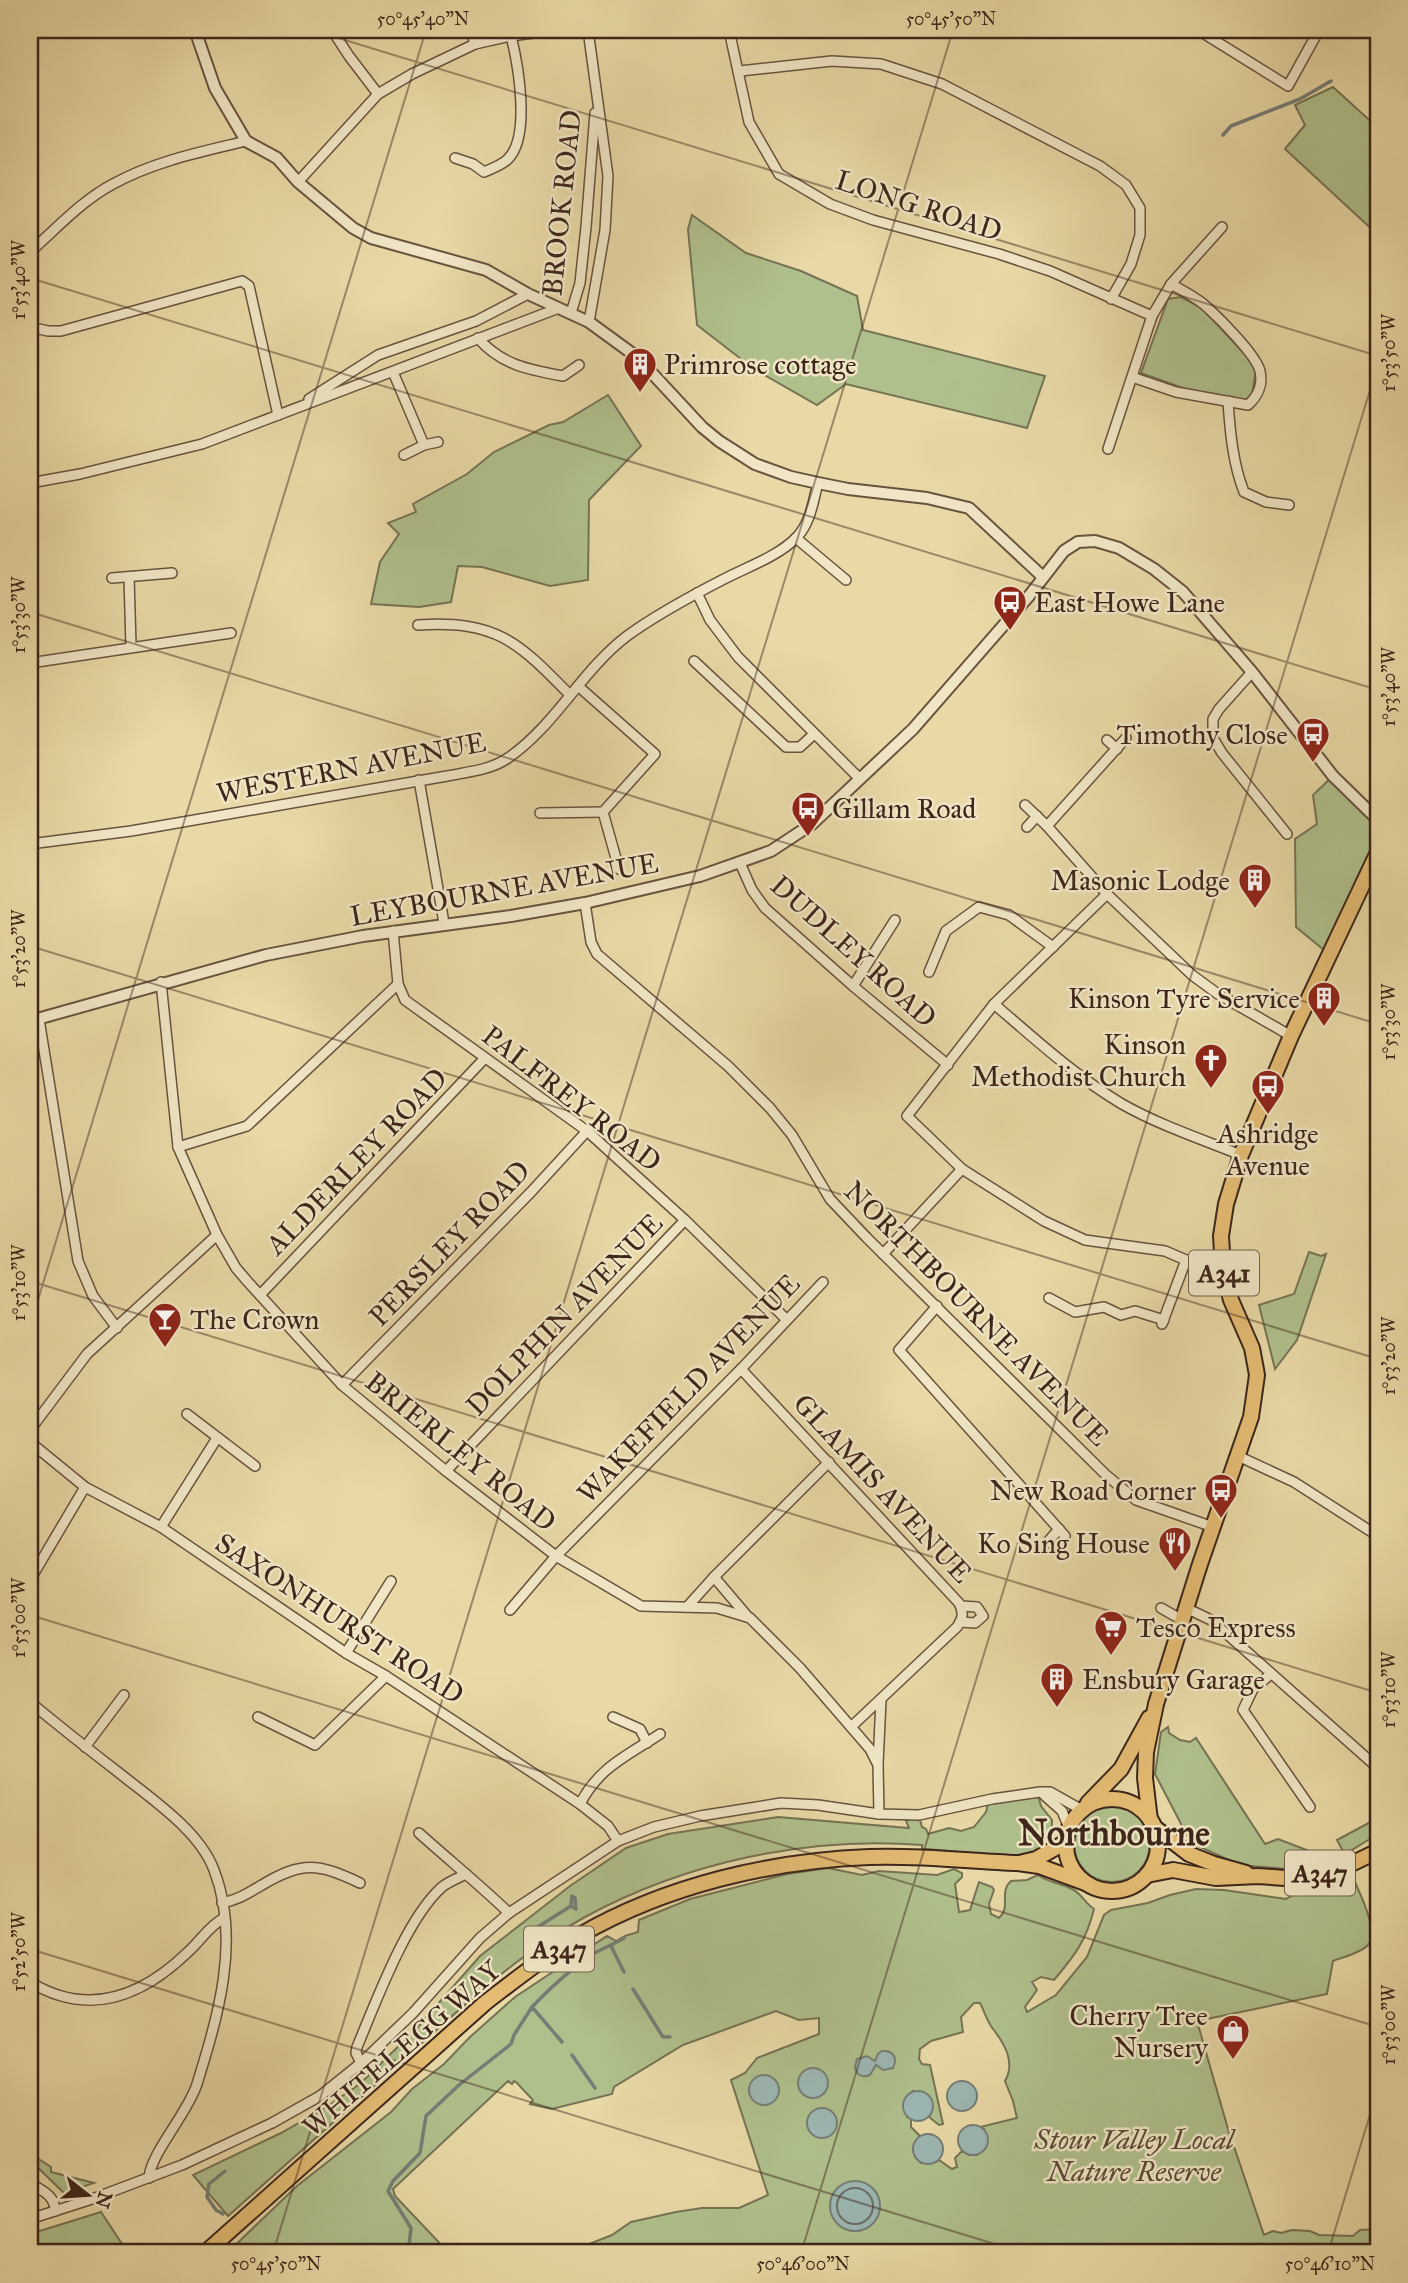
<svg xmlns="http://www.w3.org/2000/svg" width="1408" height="2283" font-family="'IM FELL Great Primer',serif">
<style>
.green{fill:#afc08c;stroke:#767354;stroke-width:2;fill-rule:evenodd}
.water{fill:#9cb7b3;stroke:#767d76;stroke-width:2}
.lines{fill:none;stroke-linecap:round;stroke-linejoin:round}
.shore{stroke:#6c6e67;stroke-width:2}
.stream{stroke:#767d76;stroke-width:3.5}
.minor-casing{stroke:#68533e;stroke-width:12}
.tertiary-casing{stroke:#68533e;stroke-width:14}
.primary-casing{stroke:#3d261b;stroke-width:18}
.minor{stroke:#f0e6c5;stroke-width:9}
.tertiary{stroke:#f0e6c5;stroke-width:10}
.primary{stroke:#e4bc73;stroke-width:14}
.ticks{fill:none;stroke:#3d261b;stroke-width:2;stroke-opacity:0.45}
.labels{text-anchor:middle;stroke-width:5;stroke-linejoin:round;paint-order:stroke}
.shield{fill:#f0e6c5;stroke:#73604e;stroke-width:2}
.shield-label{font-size:26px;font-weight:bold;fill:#3d261b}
.street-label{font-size:28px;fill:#3d261b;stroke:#f0e6c5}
.poi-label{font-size:28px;fill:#3d261b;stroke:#f0e6c5;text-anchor:end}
.park-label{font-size:28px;font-style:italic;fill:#5a4c37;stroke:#f0e6c5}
.district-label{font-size:35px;font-weight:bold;fill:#3d261b;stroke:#f0e6c5}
.neatline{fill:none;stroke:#3d261b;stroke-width:2.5}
.ticks-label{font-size:18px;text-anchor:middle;fill:#3d261b}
</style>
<rect width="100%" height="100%" fill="#e8d9a6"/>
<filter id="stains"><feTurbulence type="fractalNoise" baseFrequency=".00286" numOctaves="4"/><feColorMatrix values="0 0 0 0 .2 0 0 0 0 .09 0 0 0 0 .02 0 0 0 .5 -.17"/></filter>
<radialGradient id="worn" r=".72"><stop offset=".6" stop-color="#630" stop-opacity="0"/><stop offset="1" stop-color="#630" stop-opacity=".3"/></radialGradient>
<g class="green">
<path d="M1333 87 1378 128V235L1285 149 1305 125 1295 105Z"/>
<path d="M692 215 746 253 801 271 857 296 863 330 1045 376 1027 428 846 384 817 405 754 369 697 325 688 229Z"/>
<path d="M1181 297 1202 308 1252 362 1256 369 1252 396 1245 401 1194 392 1141 373 1168 299Z"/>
<path d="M608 395 641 446 589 500 588 580 550 586 482 567 458 566 451 602 419 607 371 604 380 562 399 534 388 523 416 512 413 504 467 474 494 452 549 425 563 422Z"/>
<path d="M1333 776 1378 820V852L1330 955 1296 927 1295 839 1317 824 1313 795Z"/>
<path d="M1309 1252 1321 1256 1326 1254 1297 1340 1275 1369 1259 1305 1294 1294Z"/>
<path d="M1168 1727 1169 1733 1180 1740 1190 1742 1196 1738 1265 1844 1278 1839 1330 1859 1344 1853 1337 1840 1378 1818V1834L1332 1862 1286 1869 1240 1865 1191 1843 1155 1774 1161 1732Z"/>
<path d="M1038 1795 1041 1806 1052 1820V1826L1047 1837 1040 1845 1042 1850C1017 1862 953 1850 922 1849V1845C808 1836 686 1862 585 1917 516 1955 460 2009 402 2061 344 2113 286 2165 228 2216L193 2175 281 2133 328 2106 361 2083 415 2030 480 1956 570 1886 626 1848 668 1834 778 1817 909 1828 906 1821 914 1817 920 1820 922 1827 926 1829 928 1834 949 1828 961 1831 974 1827 986 1812 988 1804Z"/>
<circle cx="1112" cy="1844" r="38"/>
<path d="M828 1868 862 1875 879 1871 937 1875 954 1869 962 1873V1877L955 1884 959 1912 970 1910 979 1882 992 1887 994 1890 989 1904 991 1914 999 1918C1012 1906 998 1893 1011 1881L1027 1880 1038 1875C1049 1883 1061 1883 1072 1889 1081 1893 1085 1903 1094 1909 1086 1941 1075 1955 1054 1980L1041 1977 1032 1982 1037 1990 1025 2007 1027 2012 1056 1995 1087 1957 1104 1915 1111 1910 1148 1903 1170 1895 1196 1889 1224 1890 1286 1899 1301 1890 1348 1881 1355 1882C1361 1896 1379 1932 1368 1945 1361 1953 1343 1957 1333 1961L1327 1994 1197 2021 1228 2129 1264 2235 1273 2231 1281 2233 1292 2230 1310 2231 1319 2235 1353 2236 1360 2230 1378 2229V2253H578L584 2246 612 2235 631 2222 676 2212 702 2208H739L768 2195 731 2080 745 2073 757 2058 819 2034V2018L799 2020 776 2011 683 2045 614 2087 612 2094 552 2109 530 2104 533 2100 516 2082 514 2081 512 2084 508 2081 393 2189 395 2196 449 2253H227L297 2186 391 2112 412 2089 444 2064 470 2037 515 1997 607 1936 616 1941 625 1936 638 1932 639 1920 690 1899 787 1874ZM974 2003H980C984 2010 987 2022 993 2029 1004 2043 1016 2062 1005 2081L1013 2101 1017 2118 980 2127 984 2129 977 2155H969L962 2151 955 2158 957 2167 952 2169 939 2160 936 2162 921 2163C911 2155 911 2144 920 2136L911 2127V2119L907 2117V2096L913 2091 931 2113 929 2117 939 2125 943 2124 930 2065 922 2064 919 2059 920 2049 931 2041 963 2032 961 2017Z"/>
<path d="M34 2156 51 2167V2172L94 2183 64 2193 32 2162Z"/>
<path d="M101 2212 128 2253H30V2234Z"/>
</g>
<g class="water">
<path d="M882 2051C893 2050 898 2058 893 2068L883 2070 876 2065 870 2075C862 2078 856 2075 855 2067L857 2059 867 2056 875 2061 878 2054Z"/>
<circle cx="813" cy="2083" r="15"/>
<circle cx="764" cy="2090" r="15"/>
<circle cx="962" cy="2096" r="15"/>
<circle cx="918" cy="2106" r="15"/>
<circle cx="822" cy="2123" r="15"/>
<circle cx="973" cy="2140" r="15"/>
<circle cx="928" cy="2149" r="15"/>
<circle cx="855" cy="2206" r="25"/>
</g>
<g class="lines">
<circle class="shore" cx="855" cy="2206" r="18"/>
<g class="stream">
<path d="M1223 135 1231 126 1300 99 1331 81"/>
<path d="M525 1935 571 1906 576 1909 575 1898 572 1896 571 1905"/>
<path d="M611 1946 624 1972"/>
<path d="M633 1989 663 2037H670"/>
<path d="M532 2007C548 1990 570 1970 590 1956 600 1949 613 1945 624 1938"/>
<path d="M572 2055 595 2088"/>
<path d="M223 2214 216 2210 207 2197 209 2184 225 2171"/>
<path d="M412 2253 409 2245 411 2228 388 2191 393 2181 420 2153 426 2116 459 2085 511 2044 514 2035 532 2007 562 2042"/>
</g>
<defs>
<g id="minor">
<path d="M332 30 349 56 378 94"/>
<path d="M471 30 475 44"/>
<path d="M588 30 608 176 605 230 589 322"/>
<path d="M729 30 749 122 779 174 830 204 873 220 999 254 1050 271 1152 316"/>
<path d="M1198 30 1288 86 1319 30"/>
<path d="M740 71 832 61 881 64 942 84 1100 166 1126 185 1140 208V235L1131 264 1111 299"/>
<path d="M455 158 473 164 484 172C491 169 502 165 508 159 531 136 518 64 511 36"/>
<path d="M298 182 378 94 412 74 475 44 511 36 555 30"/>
<path d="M30 252C56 229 81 201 113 184 155 161 201 152 246 141"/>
<path d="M571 313 580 283 586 227 595 113"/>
<path d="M30 327 48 331H61L242 281 249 286 278 415"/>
<path d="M478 338C501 365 530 370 563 376L579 365"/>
<path d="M393 372 424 445 438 442"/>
<path d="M1132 377 1176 392 1248 405C1258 396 1263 384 1260 371 1256 355 1221 320 1208 308 1198 298 1183 291 1171 284"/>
<path d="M309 399 378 355 476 321 528 294"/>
<path d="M1228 401C1230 432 1233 464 1244 492L1266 502 1289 505"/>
<path d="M1108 449 1152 316 1171 284 1222 227"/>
<path d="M404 455 424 445"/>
<path d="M30 483 80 474 202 444 559 308"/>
<path d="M796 538 846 580"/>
<path d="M129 577 131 646"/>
<path d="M112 578 172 573"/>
<path d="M697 593 710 620 738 657 860 779"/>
<path d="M418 625C497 620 518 642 570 695"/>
<path d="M694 661 786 747H800L814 734"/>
<path d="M30 663 231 633"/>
<path d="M1252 672 1219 709 1213 719V738L1222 753 1287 834"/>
<path d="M578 686 655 754 603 812 619 869"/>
<path d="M1107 740 1117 749"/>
<path d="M419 780 444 923"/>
<path d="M1025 805 1047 826 1107 894 1192 975 1218 994 1291 1036"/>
<path d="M540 813 603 812"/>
<path d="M1047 826 1126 738"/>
<path d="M1027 827 1037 816"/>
<path d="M30 844 131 831 447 776C467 772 491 770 508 758 555 726 582 670 627 636 657 614 691 596 724 579 747 567 779 556 797 537 811 522 813 501 818 483"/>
<path d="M740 863 752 890 765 908 853 986 948 1065"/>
<path d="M1107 894 994 1004 907 1116 962 1169 1044 1221 1085 1240 1165 1251 1202 1267 1223 1269"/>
<path d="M585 903 591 942 597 954 728 1066 770 1108 792 1135 830 1199 867 1238 1105 1474 1136 1500 1213 1527"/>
<path d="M393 931 398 984 405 1000 587 1131 685 1220 786 1319"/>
<path d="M929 972 946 931 979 907 1009 915 1053 947"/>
<path d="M161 982 178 1147 217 1235 236 1268 248 1282 342 1385 446 1471 556 1556 641 1606 717 1608 750 1618 800 1668 870 1749 878 1765 879 1814"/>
<path d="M853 986 895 920"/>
<path d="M994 1004C1035 1039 1075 1076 1122 1104 1159 1125 1201 1139 1241 1155"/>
<path d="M39 1019 78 1261 93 1296 117 1328"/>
<path d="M178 1147 247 1126 398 984"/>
<path d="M883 1254 962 1169"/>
<path d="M1377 1282 1378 1297"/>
<path d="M260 1295 485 1058"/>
<path d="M1049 1298 1075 1312 1104 1307 1121 1315 1135 1311 1164 1320"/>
<path d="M937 1306 899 1350 1065 1536"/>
<path d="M1162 1324 1186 1260"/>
<path d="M741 1369 959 1603C964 1613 963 1618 957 1627L851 1727"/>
<path d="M342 1385 531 1192 587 1131"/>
<path d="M187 1414 255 1466"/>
<path d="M30 1430 87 1354 217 1235"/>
<path d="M30 1442 85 1487 161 1527 346 1653 386 1676 580 1804 608 1826 618 1841"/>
<path d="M1238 1456 1294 1482 1378 1536"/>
<path d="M446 1471 685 1220"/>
<path d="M161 1527 217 1438"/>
<path d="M1047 1543 1059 1529"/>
<path d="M30 1580 85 1487"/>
<path d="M687 1607 714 1577"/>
<path d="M1161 1608 1182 1620"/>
<path d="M1186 1608 1211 1620 1378 1768"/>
<path d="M510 1610 556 1556 741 1369 823 1282"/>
<path d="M748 1617 714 1577 829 1462"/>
<path d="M960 1622 975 1623 983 1616 977 1607 961 1606"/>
<path d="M346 1653 391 1581"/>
<path d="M1271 1674 1253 1689 1243 1710 1310 1807"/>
<path d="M30 1702C59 1726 88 1749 118 1772 150 1798 199 1830 214 1870 241 1940 218 2016 197 2084 188 2113 150 2154 149 2178"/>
<path d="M258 1717 315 1745 386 1676"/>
<path d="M613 1717 640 1729 647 1743"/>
<path d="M85 1747 124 1695"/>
<path d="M878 1764 881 1700"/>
<path d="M1044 1795 1062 1811 1069 1828"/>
<path d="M580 1804C599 1767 627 1756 660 1734"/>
<path d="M419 1833C449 1860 480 1885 509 1913"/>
<path d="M222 1903C240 1899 246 1894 262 1885 302 1861 318 1863 360 1883"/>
<path d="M30 1982C89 2018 143 1996 189 1951 201 1940 209 1926 224 1918"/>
<path d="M361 2063 356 2053 357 2047C376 2002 406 1919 442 1887 448 1882 458 1878 466 1874"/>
<path d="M30 2183C42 2191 55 2195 55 2211"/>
<path d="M30 2219 92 2199 182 2165 272 2123 320 2096 361 2063 413 2013 480 1938 509 1913 618 1841 654 1827 700 1816 781 1803 818 1805 879 1814 919 1815 992 1799 1040 1792H1050L1082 1810"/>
</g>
<g id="tertiary">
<path d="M195 30 215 88 246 141 277 158 298 182 353 228 371 238 486 270 528 294 589 322 637 357 702 427 719 441 755 464 791 477 818 483 848 489 927 498 969 508 1043 577"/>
<path d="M30 1021 266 955 363 936 511 916 585 903 700 876 771 851 812 824 913 729 1029 596 1064 551 1078 542 1095 541 1119 548 1154 569 1183 592 1252 672 1333 776 1378 820"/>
</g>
<g id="primary">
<circle cx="1112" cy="1845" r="46"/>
<path d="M1088 1803 1121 1769 1149 1718"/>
<path d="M1150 1820 1145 1778 1146 1752 1156 1704 1200 1564 1251 1417 1257 1375 1252 1348 1231 1300 1223 1269 1221 1236 1226 1204 1241 1155 1291 1036 1378 852"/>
<path d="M1154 1827 1189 1854 1214 1864 1246 1873"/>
<path d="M1023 1862 1036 1859 1066 1842"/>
<path d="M1147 1875 1173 1870 1216 1878 1258 1876 1285 1878 1312 1875 1345 1867 1378 1851"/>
<path d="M205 2253 485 2003C516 1979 547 1955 580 1935 667 1885 770 1861 869 1857 918 1855 969 1861 1018 1863L1039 1866 1088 1884"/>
</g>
</defs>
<use href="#minor" class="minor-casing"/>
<use href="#tertiary" class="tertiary-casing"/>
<use href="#primary" class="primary-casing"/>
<use href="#minor" class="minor"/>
<use href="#tertiary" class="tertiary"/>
<use href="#primary" class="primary"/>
</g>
<path class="ticks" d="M312 30 1378 356M30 278 1378 690M30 612 1378 1024M30 946 1378 1359M30 1281 1378 1693M30 1326 426 30M30 1615 1378 2027M30 1949 1024 2253M273 2253 953 30M801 2253 1378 364M1328 2253 1378 2088"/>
<defs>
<symbol id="building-pin" viewBox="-11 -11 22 30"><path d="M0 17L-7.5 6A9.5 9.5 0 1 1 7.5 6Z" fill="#8f2418" stroke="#f0e6c5"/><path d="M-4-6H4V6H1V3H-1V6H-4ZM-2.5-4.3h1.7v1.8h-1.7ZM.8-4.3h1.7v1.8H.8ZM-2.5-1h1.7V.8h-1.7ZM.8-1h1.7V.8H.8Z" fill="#fff"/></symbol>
<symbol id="bus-pin" viewBox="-11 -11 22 30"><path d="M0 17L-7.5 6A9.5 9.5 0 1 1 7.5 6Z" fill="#8f2418" stroke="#f0e6c5"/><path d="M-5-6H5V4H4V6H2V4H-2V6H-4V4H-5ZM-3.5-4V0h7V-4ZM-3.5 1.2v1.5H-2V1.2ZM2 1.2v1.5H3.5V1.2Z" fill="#fff"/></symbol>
<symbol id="church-pin" viewBox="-11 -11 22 30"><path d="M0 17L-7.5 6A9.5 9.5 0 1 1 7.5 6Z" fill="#8f2418" stroke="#f0e6c5"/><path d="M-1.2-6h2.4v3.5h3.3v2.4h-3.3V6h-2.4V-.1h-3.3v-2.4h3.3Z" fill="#fff"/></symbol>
<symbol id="bar-pin" viewBox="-11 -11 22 30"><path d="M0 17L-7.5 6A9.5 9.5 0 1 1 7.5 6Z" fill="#8f2418" stroke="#f0e6c5"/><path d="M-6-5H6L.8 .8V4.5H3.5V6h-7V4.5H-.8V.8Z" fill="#fff"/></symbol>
<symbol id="restaurant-pin" viewBox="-11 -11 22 30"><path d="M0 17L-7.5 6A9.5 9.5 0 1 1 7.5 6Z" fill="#8f2418" stroke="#f0e6c5"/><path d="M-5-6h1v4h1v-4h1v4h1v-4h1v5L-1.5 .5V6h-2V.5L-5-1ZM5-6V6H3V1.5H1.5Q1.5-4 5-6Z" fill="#fff"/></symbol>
<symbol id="supermarket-pin" viewBox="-11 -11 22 30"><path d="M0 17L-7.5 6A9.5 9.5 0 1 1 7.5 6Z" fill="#8f2418" stroke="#f0e6c5"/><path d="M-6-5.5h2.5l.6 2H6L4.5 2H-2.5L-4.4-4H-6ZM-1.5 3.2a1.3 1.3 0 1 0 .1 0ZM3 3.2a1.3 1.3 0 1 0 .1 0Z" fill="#fff"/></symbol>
<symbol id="shop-pin" viewBox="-11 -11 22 30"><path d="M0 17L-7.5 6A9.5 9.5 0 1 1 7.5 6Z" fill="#8f2418" stroke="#f0e6c5"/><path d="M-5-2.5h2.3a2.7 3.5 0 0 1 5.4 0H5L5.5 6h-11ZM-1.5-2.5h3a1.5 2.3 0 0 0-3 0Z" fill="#fff"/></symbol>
</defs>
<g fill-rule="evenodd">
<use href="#building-pin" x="621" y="345" width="38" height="52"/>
<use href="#bus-pin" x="991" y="583" width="38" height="52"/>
<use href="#bus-pin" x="1294" y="715" width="38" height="52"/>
<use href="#bus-pin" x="789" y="789" width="38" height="52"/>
<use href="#building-pin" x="1236" y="861" width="38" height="52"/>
<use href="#building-pin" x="1305" y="979" width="38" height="52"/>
<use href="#church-pin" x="1192" y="1041" width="38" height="52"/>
<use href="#bus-pin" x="1249" y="1067" width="38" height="52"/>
<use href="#bar-pin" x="146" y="1300" width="38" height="52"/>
<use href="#bus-pin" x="1202" y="1471" width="38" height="52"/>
<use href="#restaurant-pin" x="1156" y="1524" width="38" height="52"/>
<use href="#supermarket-pin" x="1092" y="1608" width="38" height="52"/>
<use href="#building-pin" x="1038" y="1660" width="38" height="52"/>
<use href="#shop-pin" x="1214" y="2012" width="38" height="52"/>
</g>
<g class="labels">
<g class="shield">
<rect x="1189" y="1250.5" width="70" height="45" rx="5"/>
<rect x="1285" y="1850.5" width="70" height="45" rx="5"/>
<rect x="524" y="1926.5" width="70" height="45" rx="5"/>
</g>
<g class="shield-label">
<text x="1224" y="1282">A341</text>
<text x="1320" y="1882">A347</text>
<text x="559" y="1958">A347</text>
</g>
<g class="street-label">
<text transform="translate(561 203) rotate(-84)" y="10">BROOK ROAD</text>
<text transform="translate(919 205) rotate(18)" y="10">LONG ROAD</text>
<text transform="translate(351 767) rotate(-11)" y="10">WESTERN AVENUE</text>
<text transform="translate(504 889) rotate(-10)" y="10">LEYBOURNE AVENUE</text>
<text transform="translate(854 951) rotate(42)" y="10">DUDLEY ROAD</text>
<text transform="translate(572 1098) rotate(38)" y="10">PALFREY ROAD</text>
<text transform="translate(356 1161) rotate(-46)" y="10">ALDERLEY ROAD</text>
<text transform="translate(449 1243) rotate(-46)" y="10">PERSLEY ROAD</text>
<text transform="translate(977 1313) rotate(45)" y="10">NORTHBOURNE AVENUE</text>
<text transform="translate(564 1314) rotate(-46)" y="10">DOLPHIN AVENUE</text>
<text transform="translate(688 1388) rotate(-46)" y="10">WAKEFIELD AVENUE</text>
<text transform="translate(461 1451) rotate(39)" y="10">BRIERLEY ROAD</text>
<text transform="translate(883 1488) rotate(47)" y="10">GLAMIS AVENUE</text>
<text transform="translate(340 1618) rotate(33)" y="10">SAXONHURST ROAD</text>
<text transform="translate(401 2048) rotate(-41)" y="10">WHITELEGG WAY</text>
</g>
<g class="poi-label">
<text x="664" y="374" text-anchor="start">Primrose cottage</text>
<text x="1034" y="612" text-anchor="start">East Howe Lane</text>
<text x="1288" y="744">Timothy Close</text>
<text x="832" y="818" text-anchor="start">Gillam Road</text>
<text x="1230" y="890">Masonic Lodge</text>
<text x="1300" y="1008">Kinson Tyre Service</text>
<text x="1186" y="1054">Kinson<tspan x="1186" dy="32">Methodist Church</tspan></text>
<text x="1268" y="1143" text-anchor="middle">Ashridge<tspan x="1268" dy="32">Avenue</tspan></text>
<text x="190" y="1329" text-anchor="start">The Crown</text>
<text x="1196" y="1500">New Road Corner</text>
<text x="1150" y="1553">Ko Sing House</text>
<text x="1136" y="1637" text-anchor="start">Tesco Express</text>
<text x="1082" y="1689" text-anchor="start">Ensbury Garage</text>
<text x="1208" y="2025">Cherry Tree<tspan x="1208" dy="32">Nursery</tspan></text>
</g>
<g class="park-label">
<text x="1134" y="2149">Stour Valley Local<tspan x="1134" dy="32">Nature Reserve</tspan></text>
</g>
<g class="district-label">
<text x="1114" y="1845">Northbourne</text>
</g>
</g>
<rect width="1408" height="2283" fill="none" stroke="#e8d9a6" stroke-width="77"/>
<g transform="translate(88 2195) rotate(107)" stroke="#f0e6c5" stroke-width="5" paint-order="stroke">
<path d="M0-5L12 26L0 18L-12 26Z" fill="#3d261b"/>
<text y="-10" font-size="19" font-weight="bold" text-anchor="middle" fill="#3d261b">N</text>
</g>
<rect x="38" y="38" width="1332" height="2206" class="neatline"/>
<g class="ticks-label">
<text x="423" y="25">50°45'40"N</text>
<text x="951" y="25">50°45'50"N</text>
<text transform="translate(19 280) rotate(-90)" y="6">1°53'40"W</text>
<text transform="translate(1389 353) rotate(-90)" y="6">1°53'50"W</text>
<text transform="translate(19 615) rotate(-90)" y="6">1°53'30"W</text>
<text transform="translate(1389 687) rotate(-90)" y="6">1°53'40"W</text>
<text transform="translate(19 949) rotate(-90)" y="6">1°53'20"W</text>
<text transform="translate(1389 1022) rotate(-90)" y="6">1°53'30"W</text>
<text transform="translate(19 1283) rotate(-90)" y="6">1°53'10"W</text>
<text transform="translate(1389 1356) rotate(-90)" y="6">1°53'20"W</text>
<text transform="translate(19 1618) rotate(-90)" y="6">1°53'00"W</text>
<text transform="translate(1389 1690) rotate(-90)" y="6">1°53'10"W</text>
<text transform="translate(19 1952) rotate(-90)" y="6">1°52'50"W</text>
<text transform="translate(1389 2025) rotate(-90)" y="6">1°53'00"W</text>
<text x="276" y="2270">50°45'50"N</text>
<text x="803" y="2270">50°46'00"N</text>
<text x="1330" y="2270">50°46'10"N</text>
</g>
<rect width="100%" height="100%" filter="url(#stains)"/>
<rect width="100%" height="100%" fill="url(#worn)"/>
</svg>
